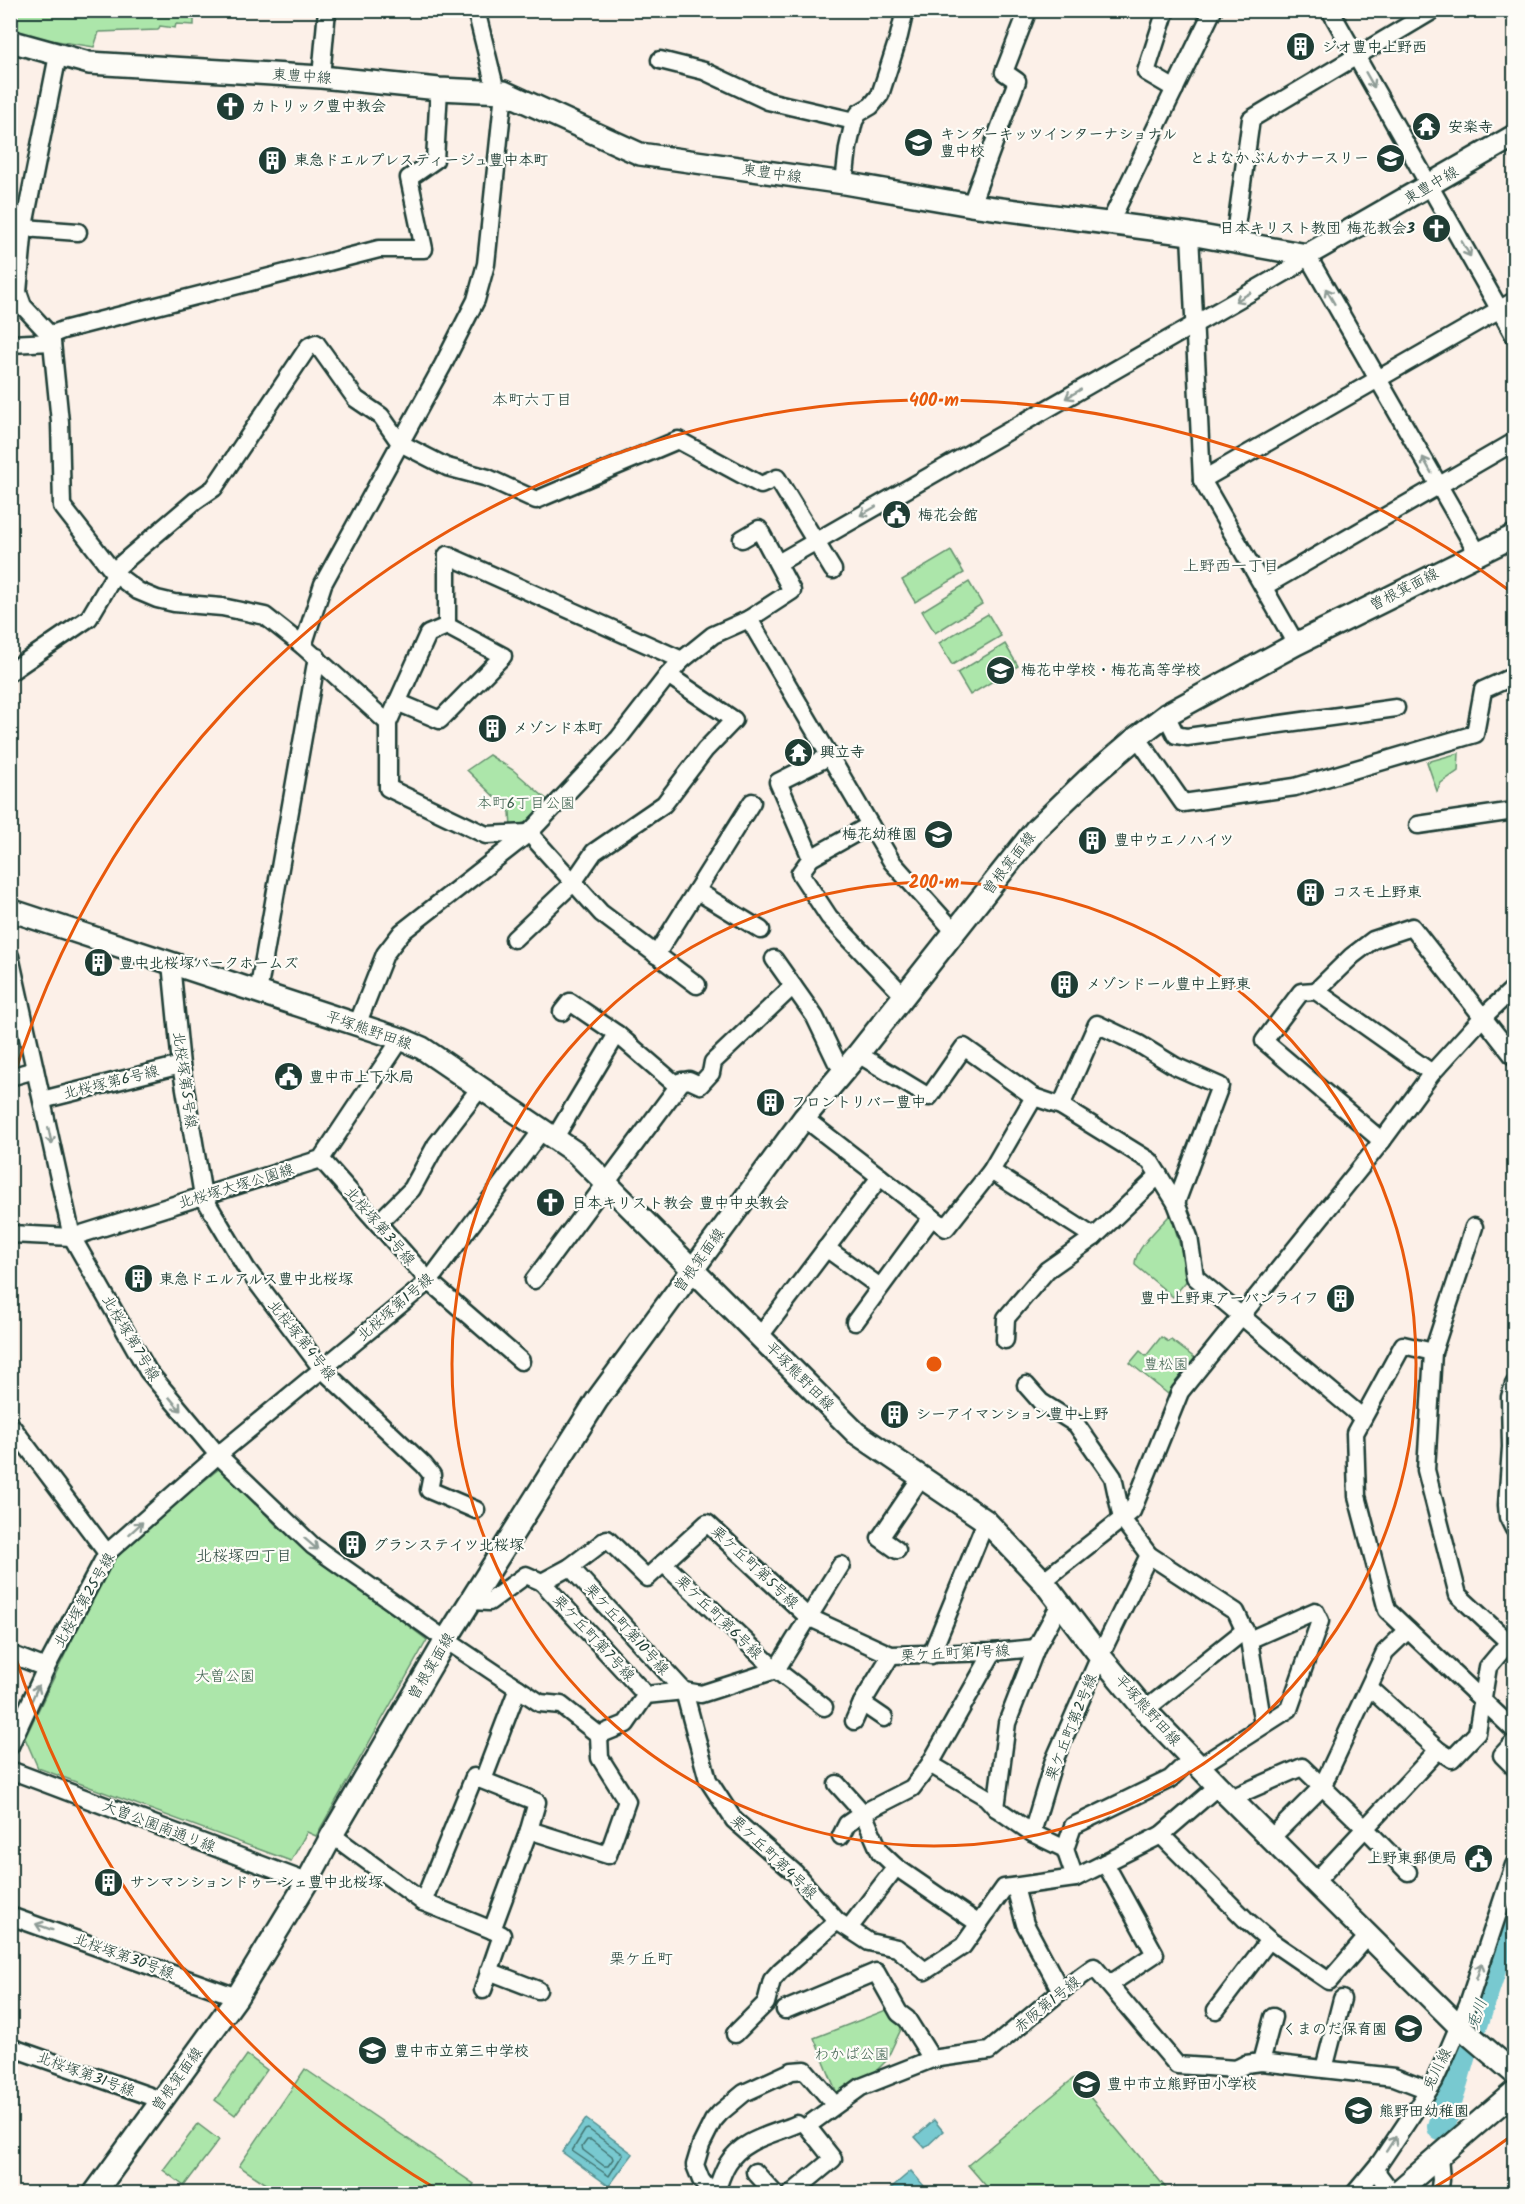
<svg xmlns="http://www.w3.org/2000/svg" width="1525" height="2204" font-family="Kalam,'Klee One',sans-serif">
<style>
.green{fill:#ace6aa;stroke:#66926f;stroke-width:1.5}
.water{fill:#78c9d0;stroke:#549192;stroke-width:1.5}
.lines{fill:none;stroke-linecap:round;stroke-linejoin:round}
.shore{stroke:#437572;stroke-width:1.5}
.river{stroke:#78c9d0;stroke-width:28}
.minor-casing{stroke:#1f3d34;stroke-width:21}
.tertiary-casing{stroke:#1f3d34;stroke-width:26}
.minor{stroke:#fdfcf7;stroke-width:16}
.tertiary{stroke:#fdfcf7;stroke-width:21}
.oneway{stroke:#8e9c96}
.ring{fill:none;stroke:#e8590c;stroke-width:3}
.labels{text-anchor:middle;stroke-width:4.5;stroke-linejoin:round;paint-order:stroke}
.poi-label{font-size:15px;font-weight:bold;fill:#1f3d34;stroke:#fdfcf7;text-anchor:start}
.street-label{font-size:15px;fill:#1f3d34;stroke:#fdfcf7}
.park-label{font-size:15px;fill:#3b5f4c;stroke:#fdfcf7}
.neighbourhood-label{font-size:16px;fill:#1f3d34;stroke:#fdfcf7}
.water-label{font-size:16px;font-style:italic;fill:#35605b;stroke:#fdfcf7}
.centre{fill:#e8590c;stroke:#fdfcf7;stroke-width:3}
.ring-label{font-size:18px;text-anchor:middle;font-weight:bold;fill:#e8590c;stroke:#fdfcf7;stroke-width:4.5;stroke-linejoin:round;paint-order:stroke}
</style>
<rect width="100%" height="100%" fill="#fcf0e8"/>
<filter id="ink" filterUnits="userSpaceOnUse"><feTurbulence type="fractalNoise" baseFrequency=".0167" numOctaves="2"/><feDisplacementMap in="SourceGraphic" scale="12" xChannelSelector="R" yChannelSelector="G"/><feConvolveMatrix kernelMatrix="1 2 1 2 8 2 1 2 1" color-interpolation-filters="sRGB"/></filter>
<g filter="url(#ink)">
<g class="green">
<path d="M10 11H194V25L176 24 175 28 160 26 158 30 99 32 94 47 44 39 11 29Z"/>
<path d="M951 551 964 573 915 602 902 580Z"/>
<path d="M969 582 982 604 935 633 922 611Z"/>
<path d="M988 614 1001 636 952 665 939 643Z"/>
<path d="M1005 644 1018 666 970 695 957 673Z"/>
<path d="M1459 753 1458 771 1441 783 1437 791 1427 762Z"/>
<path d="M489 755 513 770 551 803 537 818 511 828 510 812 467 770Z"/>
<path d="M1171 1214 1189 1278 1173 1297 1135 1265C1134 1249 1160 1226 1171 1214Z"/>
<path d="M1161 1337 1169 1342 1171 1340 1196 1359 1168 1394 1130 1363 1140 1351 1146 1356Z"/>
<path d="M220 1468 279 1528 427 1640 316 1836 307 1832 291 1861 38 1768 25 1738 105 1571 139 1533Z"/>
<path d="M886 2010 904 2023 886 2061 867 2080 840 2097 837 2093 814 2038Z"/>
<path d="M247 2055 267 2070 235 2115 215 2100Z"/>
<path d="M305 2069 474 2184 468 2193H280L239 2166Z"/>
<path d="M1074 2078 1170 2193H992L968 2165Z"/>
<path d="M198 2124 219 2140 184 2186 163 2170Z"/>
</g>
<g class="water">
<path d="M586 2119 633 2154 609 2186 562 2152Z"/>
<path d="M934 2120 943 2131 925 2148 915 2137Z"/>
<path d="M911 2171 930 2193H885Z"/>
</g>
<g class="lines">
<g class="shore">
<path d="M588 2129 623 2154 609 2176 572 2151 585 2130Z"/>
<path d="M587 2140H591L612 2156 613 2159 608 2166H604L583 2150 582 2147Z"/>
</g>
<path class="river" d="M1441 2127 1463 2051 1475 2022 1514 1903"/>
<defs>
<g id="minor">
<path d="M476 10 496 91"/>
<path d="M1166 10 1146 72 1175 89"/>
<path d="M1330 10 1514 335"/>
<path d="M58 55 24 226 18 292 23 306 50 335 52 342 60 422 62 506 115 574 138 591 157 599 174 603 222 607 265 616 303 646 388 723"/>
<path d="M660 60 704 71 768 101 854 121"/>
<path d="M321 77 327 10"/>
<path d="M844 183 848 148 854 121 859 113 871 106 880 95 899 36 905 10"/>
<path d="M971 205 1017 81 1004 72 1028 10"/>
<path d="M1110 222 1213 10"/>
<path d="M24 228 78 232"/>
<path d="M1190 234 1202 480 1296 644"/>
<path d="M1234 241 1251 119 1434 10"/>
<path d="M50 335 63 330 379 249H424L409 178 435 160 439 89"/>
<path d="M10 344 52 342"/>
<path d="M1202 480 1514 301"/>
<path d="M778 563 1293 268 1307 255 1477 552"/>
<path d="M113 571 195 501 214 488 309 346 316 343 356 399 381 416 400 443 447 467 488 478 536 500 678 440 761 485 777 478 833 570"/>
<path d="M1265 586 1514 442"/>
<path d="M749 619 892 862 955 932"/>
<path d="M303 646 323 584 443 365 476 300 486 264 504 92"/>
<path d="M682 660 447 555V626L428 634 388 723V788L486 835 529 833 601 913 697 985"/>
<path d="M10 672 89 618 115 574"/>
<path d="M397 702 440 720 503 656 447 626"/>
<path d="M1166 715 1176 735 1187 737 1396 708"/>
<path d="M1137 737 1183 803 1295 787 1475 734 1483 690 1514 676"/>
<path d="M870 825 811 858 800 873 829 917 904 996"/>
<path d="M1418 825 1514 811"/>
<path d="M811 858 778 782 830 756"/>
<path d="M697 891 761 930"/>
<path d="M514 939 572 884 594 852 664 804 705 750 734 720 668 675"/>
<path d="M656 955 752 802"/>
<path d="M10 956 72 1237 148 1371 218 1455 313 1546 446 1640 540 1703 561 1705 599 1735"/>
<path d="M774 959 815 1017 836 1061 845 1070"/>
<path d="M171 963 181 1065 203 1196 246 1268 322 1369 424 1465 432 1475 429 1490 476 1510"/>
<path d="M1316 991 1301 992 1264 1041 1382 1141"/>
<path d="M258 993 317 657"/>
<path d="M562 1012 570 1002 617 1034 674 1083 689 1080 700 1085 711 1073 713 1062 793 986"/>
<path d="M357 1025 385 954 402 932 529 833 619 738 668 675 682 660 713 635 749 619 792 591 759 529 742 539"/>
<path d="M858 1054 929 1097 964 1047 1034 1097 1061 1106 1150 1161 1176 1203 1189 1237 1195 1277 1363 1418"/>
<path d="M1432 1073 1316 991 1352 956 1373 940 1412 927 1514 1057"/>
<path d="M10 1077 35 1070"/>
<path d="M42 1100 181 1065"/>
<path d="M1061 1106 1097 1024 1139 1044 1175 1066 1220 1086 1176 1203"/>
<path d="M804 1118 946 1228 991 1171 1034 1097"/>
<path d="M554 1139 617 1034"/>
<path d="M321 1159 429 1281 521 1361"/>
<path d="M991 1171 1094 1237"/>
<path d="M378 1223 412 1189 436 1145 480 1088"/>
<path d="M1474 1227 1433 1352 1426 1470 1458 1595 1514 1647"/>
<path d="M10 1234 72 1237 321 1159 401 1039"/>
<path d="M826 1248 880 1287"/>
<path d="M534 1280 682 1081"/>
<path d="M855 1322 932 1217"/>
<path d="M760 1336 880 1177"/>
<path d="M1005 1340 1006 1318 1047 1270 1094 1237 1159 1175"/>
<path d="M1433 1352 1403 1345 1355 1433 1357 1496 1387 1610 1514 1730"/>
<path d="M1514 1384 1510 1397 1511 1447 1507 1505 1508 1517 1514 1529"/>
<path d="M1026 1385 1041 1402 1076 1424 1113 1477 1122 1519 1149 1555 1236 1612 1249 1640 1263 1725"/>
<path d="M10 1424 107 1553"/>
<path d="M897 1550 880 1538 922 1476"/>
<path d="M663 1563 776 1670 824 1707"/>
<path d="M570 1567 684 1691 708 1780 734 1820 795 1873 837 1921 869 1942 897 1948 925 1971 963 1946 1004 1888 1075 1878 1161 1835 1218 1786"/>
<path d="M1043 1581 1132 1511 1180 1392 1382 1141 1432 1073 1482 1018 1514 988"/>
<path d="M542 1582 646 1695"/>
<path d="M471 1601 489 1602 526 1575 542 1582 570 1567 607 1539 647 1578 707 1523 808 1617 891 1655 993 1652 1036 1648"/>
<path d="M10 1654 46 1668"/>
<path d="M931 1655 986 1521"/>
<path d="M1370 1688 1438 1750 1452 1759 1477 1733 1488 1667 1514 1636"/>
<path d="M862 1703 884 1718"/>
<path d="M1145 1710 1245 1630"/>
<path d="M854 1721 862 1703 891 1655"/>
<path d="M599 1735 626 1724 646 1695 684 1691 701 1694 776 1670 841 1565"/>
<path d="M1514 1742 1502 1755 1514 1767"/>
<path d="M10 1746 46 1668 107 1553 218 1455 429 1281 542 1130"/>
<path d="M930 1764 986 1797 996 1808 1032 1833 1065 1849 1075 1878"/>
<path d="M1200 1766 1289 1709 1320 1621 1315 1611 1249 1640"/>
<path d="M10 1770 307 1882"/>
<path d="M483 1780 518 1688"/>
<path d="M837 1784 863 1813 880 1852 896 1867 979 1924"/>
<path d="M1231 1798 1302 1767 1366 1829 1408 1872"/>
<path d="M996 1808 1007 1723 1036 1648 1060 1604"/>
<path d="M529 1830 608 1855 627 1801 600 1758 599 1735"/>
<path d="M1032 1833 1053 1763 1100 1656 1149 1555"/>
<path d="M332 1835 423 1902 492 1930"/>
<path d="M1161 1835 1245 1919 1269 1940 1329 1981 1368 1936"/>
<path d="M841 1836 847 1824 863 1813 912 1788 930 1764 993 1652"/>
<path d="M1271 1838 1322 1787 1385 1652 1408 1630"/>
<path d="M1065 1849 1073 1826 1170 1779 1192 1758"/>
<path d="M1105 1863 1155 1954 1110 1984"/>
<path d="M1315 1882 1438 1750"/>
<path d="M1015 1887 1025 1924 1061 1991"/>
<path d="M423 1902 474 1777 537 1802 529 1830 492 1930 502 1935 483 1990"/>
<path d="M10 1916 237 1997"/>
<path d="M849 1928 896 1867"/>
<path d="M489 1971 538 1990"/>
<path d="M785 2010 876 1972 899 2013 907 2019 932 2059"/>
<path d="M1216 2010 1269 1940"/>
<path d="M735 2034 766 2003 772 1980 780 1971 837 1921"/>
<path d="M10 2047 161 2100"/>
<path d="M1261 2062 1273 2017"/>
<path d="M1324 2069 1342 1999"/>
<path d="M1439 2157 1441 2180 1439 2194"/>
<path d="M755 2172 775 2194"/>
<path d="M712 2194 701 2180 695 2165 701 2145 713 2121 720 2113 744 2093 792 2071 805 2070 835 2105"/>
<path d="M715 2194C719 2184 722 2172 728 2163 743 2139 772 2135 797 2124"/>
<path d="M791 2194 833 2159 807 2126 861 2087 932 2059 989 2051 1061 1991 1094 1967 1177 2065 1236 2069 1246 2064 1261 2062 1394 2077 1428 2090"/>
<path d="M1354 2194 1378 2165"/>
<path d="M1393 2194 1378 2174 1377 2167 1434 2082 1445 2058 1468 2004 1514 1865"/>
</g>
<g id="tertiary">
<path d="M10 41 89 63 321 77 439 89 504 92 640 154 844 183 971 205 1190 234 1307 255 1514 136"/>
<path d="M10 910 401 1039 422 1048 576 1153 856 1433 986 1521 1043 1581 1100 1656 1145 1710 1218 1786 1458 2025 1514 2073"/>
<path d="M94 2194 237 1997 307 1882 332 1835 446 1640 597 1400 804 1118 858 1054 1036 829 1088 779 1137 737 1166 715 1296 644 1514 536"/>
<path d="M1395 2194 1514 2092"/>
</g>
</defs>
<use href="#minor" class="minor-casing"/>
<use href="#tertiary" class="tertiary-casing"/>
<use href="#minor" class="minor"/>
<use href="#tertiary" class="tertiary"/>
</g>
<defs><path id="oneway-shaft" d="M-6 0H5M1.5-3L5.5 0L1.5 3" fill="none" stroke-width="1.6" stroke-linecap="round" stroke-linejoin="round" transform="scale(1.5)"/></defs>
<g class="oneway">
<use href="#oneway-shaft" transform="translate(1370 80) rotate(60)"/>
<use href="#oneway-shaft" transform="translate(1466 249) rotate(60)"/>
<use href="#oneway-shaft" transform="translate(1330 296) rotate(-120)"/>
<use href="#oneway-shaft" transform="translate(1243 297) rotate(150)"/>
<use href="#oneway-shaft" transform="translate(1073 394) rotate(150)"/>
<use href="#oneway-shaft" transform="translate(1427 465) rotate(-119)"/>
<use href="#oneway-shaft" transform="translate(868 511) rotate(150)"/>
<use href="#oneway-shaft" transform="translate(50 1136) rotate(78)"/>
<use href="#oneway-shaft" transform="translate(175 1404) rotate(50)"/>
<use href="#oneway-shaft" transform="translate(136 1528) rotate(-42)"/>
<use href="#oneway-shaft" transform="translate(311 1544) rotate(41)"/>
<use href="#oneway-shaft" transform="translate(35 1693) rotate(-66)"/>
<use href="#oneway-shaft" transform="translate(44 1927) rotate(-160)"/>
<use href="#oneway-shaft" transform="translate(1479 1971) rotate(-71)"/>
<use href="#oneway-shaft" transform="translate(1391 2144) rotate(-57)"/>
</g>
</g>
<g class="ring">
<circle cx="934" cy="1364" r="482"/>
<path d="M1514 2134A964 964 0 0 1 1430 2190M438 2190A964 964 0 0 1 12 1646M12 1082A964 964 0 0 1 1514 594"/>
</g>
<defs>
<symbol id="building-disc" viewBox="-11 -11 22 22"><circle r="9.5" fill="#1f3d34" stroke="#fdfcf7"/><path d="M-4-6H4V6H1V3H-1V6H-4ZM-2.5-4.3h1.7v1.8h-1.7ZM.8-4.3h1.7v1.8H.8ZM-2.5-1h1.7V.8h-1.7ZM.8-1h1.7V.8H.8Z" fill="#fff"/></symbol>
<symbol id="church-disc" viewBox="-11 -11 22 22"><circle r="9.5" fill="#1f3d34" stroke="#fdfcf7"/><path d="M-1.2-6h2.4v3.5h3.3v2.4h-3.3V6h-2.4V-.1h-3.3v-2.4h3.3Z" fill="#fff"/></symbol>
<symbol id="temple-disc" viewBox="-11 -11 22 22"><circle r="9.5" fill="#1f3d34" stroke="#fdfcf7"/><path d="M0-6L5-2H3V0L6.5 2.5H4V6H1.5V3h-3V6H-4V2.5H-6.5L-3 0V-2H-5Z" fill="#fff"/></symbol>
<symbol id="school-disc" viewBox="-11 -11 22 22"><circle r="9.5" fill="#1f3d34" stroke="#fdfcf7"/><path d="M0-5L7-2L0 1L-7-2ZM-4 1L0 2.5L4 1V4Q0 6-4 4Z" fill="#fff"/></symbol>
<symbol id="civic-disc" viewBox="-11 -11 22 22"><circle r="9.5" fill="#1f3d34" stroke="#fdfcf7"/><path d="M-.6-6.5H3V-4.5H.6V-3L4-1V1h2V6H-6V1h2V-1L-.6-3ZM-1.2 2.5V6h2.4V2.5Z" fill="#fff"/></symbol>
</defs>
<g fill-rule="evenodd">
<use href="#building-disc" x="1284" y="30" width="33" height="33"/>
<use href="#church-disc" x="214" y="90" width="33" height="33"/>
<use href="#temple-disc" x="1410" y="110" width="33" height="33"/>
<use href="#school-disc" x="902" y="126" width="33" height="33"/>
<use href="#school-disc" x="1374" y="142" width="33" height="33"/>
<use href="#building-disc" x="256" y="144" width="33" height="33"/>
<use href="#church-disc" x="1420" y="212" width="33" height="33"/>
<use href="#civic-disc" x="880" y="498" width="33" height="33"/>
<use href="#school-disc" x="984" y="654" width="33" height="33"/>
<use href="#building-disc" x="476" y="712" width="33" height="33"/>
<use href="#temple-disc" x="782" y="736" width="33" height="33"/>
<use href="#school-disc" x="922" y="818" width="33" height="33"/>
<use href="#building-disc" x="1076" y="824" width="33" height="33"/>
<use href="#building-disc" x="1294" y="876" width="33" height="33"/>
<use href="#building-disc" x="82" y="946" width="33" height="33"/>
<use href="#building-disc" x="1048" y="968" width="33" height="33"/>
<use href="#civic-disc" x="272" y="1060" width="33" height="33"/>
<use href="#building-disc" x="754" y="1086" width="33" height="33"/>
<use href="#church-disc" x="534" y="1186" width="33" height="33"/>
<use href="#building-disc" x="122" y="1262" width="33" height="33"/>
<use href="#building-disc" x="1324" y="1282" width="33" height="33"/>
<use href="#building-disc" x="878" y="1398" width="33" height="33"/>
<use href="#building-disc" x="336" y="1528" width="33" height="33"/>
<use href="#civic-disc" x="1462" y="1842" width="33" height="33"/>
<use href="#building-disc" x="92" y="1866" width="33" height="33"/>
<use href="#school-disc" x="1392" y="2012" width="33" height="33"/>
<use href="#school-disc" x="356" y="2034" width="33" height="33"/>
<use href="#school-disc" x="1070" y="2068" width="33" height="33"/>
<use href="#school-disc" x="1342" y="2094" width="33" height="33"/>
</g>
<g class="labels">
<g class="poi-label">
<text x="1322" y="52">ジオ豊中上野西</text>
<text x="251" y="111">カトリック豊中教会</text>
<text x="1448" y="132">安楽寺</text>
<text x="940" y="139">キンダーキッツインターナショナル<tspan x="940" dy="17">豊中校</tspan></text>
<text x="1369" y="163" text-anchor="end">とよなかぶんかナースリー</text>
<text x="294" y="165">東急ドエルプレスティージュ豊中本町</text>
<text x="1415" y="233" text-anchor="end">日本キリスト教団 梅花教会3</text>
<text x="918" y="520">梅花会館</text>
<text x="1021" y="675">梅花中学校・梅花高等学校</text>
<text x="513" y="733">メゾンド本町</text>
<text x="820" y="757">興立寺</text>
<text x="917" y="839" text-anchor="end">梅花幼稚園</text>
<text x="1114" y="845">豊中ウエノハイツ</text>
<text x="1332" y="897">コスモ上野東</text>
<text x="119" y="968">豊中北桜塚バークホームズ</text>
<text x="1086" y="989">メゾンドール豊中上野東</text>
<text x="309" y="1082">豊中市上下水局</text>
<text x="791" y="1107">フロントリバー豊中</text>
<text x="572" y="1208">日本キリスト教会 豊中中央教会</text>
<text x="159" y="1284">東急ドエルアルス豊中北桜塚</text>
<text x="1319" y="1303" text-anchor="end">豊中上野東アーバンライフ</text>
<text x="916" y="1419">シーアイマンション豊中上野</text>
<text x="373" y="1550">グランステイツ北桜塚</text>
<text x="1457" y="1863" text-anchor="end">上野東郵便局</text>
<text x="130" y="1887">サンマンションドゥーシェ豊中北桜塚</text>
<text x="1387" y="2034" text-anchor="end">くまのだ保育園</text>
<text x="394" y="2056">豊中市立第三中学校</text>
<text x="1107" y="2089">豊中市立熊野田小学校</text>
<text x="1379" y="2116">熊野田幼稚園</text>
</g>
<g class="street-label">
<text transform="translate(302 76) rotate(4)" y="5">東豊中線</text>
<text transform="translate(772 173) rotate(8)" y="5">東豊中線</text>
<text transform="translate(1431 185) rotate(-30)" y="5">東豊中線</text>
<text transform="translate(1404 589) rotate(-27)" y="5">曽根箕面線</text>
<text transform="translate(1009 863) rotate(-52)" y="5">曽根箕面線</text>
<text transform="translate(369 1030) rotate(19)" y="5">平塚熊野田線</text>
<text transform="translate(185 1080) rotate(82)" y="5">北桜塚第5号線</text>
<text transform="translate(111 1082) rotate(-14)" y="5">北桜塚第6号線</text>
<text transform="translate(236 1186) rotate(-17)" y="5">北桜塚大塚公園線</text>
<text transform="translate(380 1226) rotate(49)" y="5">北桜塚第3号線</text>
<text transform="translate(699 1260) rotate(-54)" y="5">曽根箕面線</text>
<text transform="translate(395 1307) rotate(-41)" y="5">北桜塚第1号線</text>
<text transform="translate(131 1338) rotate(59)" y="5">北桜塚第7号線</text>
<text transform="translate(302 1340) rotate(51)" y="5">北桜塚第4号線</text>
<text transform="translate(800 1376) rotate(45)" y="5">平塚熊野田線</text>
<text transform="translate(755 1567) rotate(43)" y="5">栗ケ丘町第5号線</text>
<text transform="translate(84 1600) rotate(-60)" y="5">北桜塚第25号線</text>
<text transform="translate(719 1617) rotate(44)" y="5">栗ケ丘町第6号線</text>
<text transform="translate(627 1629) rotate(48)" y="5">栗ケ丘町第10号線</text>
<text transform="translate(594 1638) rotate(47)" y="5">栗ケ丘町第7号線</text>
<text transform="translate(955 1653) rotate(-3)" y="5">栗ケ丘町第1号線</text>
<text transform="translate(431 1666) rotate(-59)" y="5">曽根箕面線</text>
<text transform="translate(1148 1710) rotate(48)" y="5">平塚熊野田線</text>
<text transform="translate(1071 1727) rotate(-68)" y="5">栗ケ丘町第2号線</text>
<text transform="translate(159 1826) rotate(21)" y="5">大曽公園南通り線</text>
<text transform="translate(774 1857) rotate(44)" y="5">栗ケ丘町第4号線</text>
<text transform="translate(124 1956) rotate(20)" y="5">北桜塚第30号線</text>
<text transform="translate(1047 2004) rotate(-39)" y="5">赤阪第1号線</text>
<text transform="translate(1437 2069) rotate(-63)" y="5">兎川線</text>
<text transform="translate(86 2074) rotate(20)" y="5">北桜塚第31号線</text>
<text transform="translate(177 2079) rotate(-54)" y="5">曽根箕面線</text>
</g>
<g class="park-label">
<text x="526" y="808">本町6丁目公園</text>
<text x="1166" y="1369">豊松園</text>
<text x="225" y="1681">大曽公園</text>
<text x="852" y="2059">わかば公園</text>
</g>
<g class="neighbourhood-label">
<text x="532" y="405">本町六丁目</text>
<text x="1231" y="571">上野西一丁目</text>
<text x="244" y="1561">北桜塚四丁目</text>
<text x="641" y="1964">栗ケ丘町</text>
</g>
<g class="water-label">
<text transform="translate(1476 2014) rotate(-71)" y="6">兎川</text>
</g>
</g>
<circle cx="934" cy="1364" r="9" class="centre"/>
<g class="ring-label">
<text x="934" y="406">400 m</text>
<text x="934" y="888">200 m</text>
</g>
<rect width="1525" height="2204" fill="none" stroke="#fdfcf7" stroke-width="36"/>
<rect x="18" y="18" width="1489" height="2168" fill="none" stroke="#1f3d34" stroke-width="2" filter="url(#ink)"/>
</svg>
